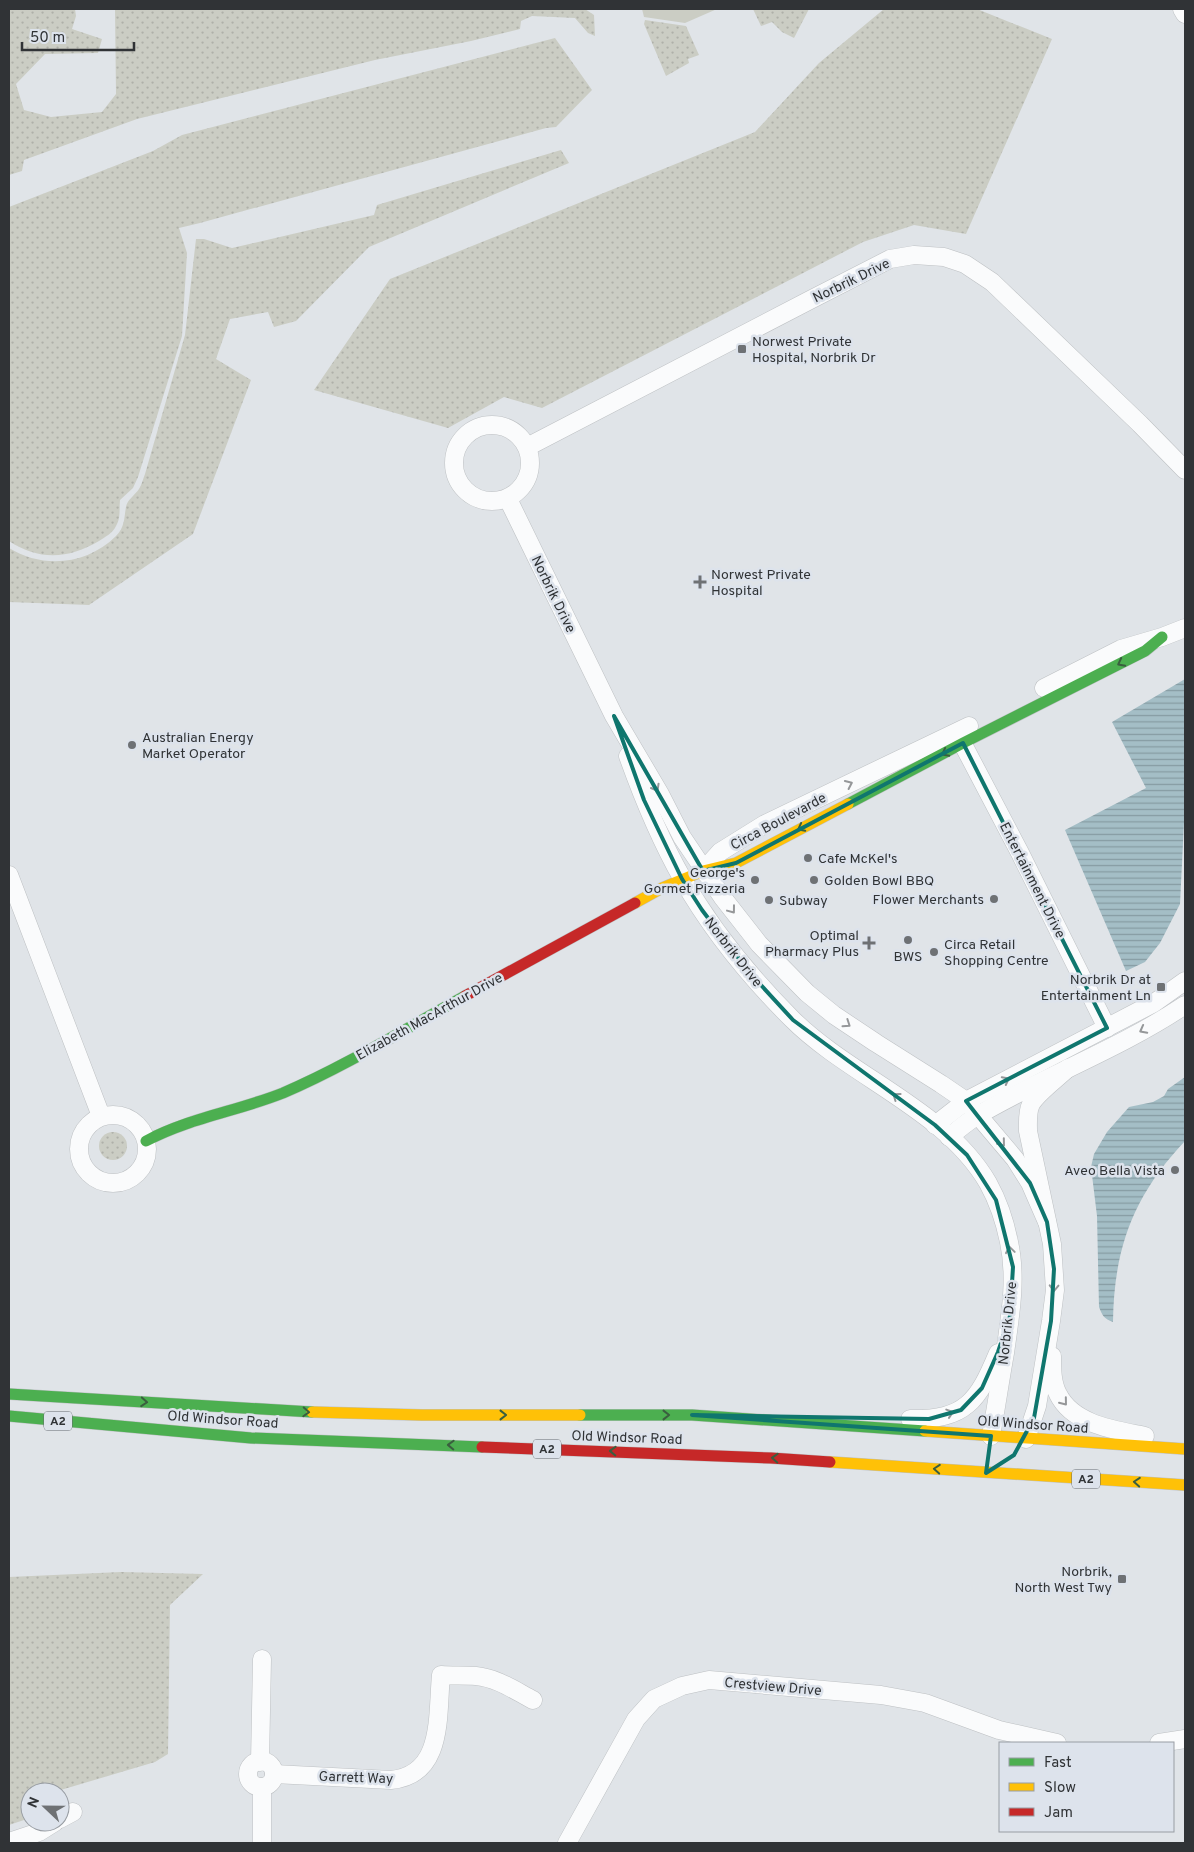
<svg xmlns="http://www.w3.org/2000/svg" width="1194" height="1852" font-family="Overpass,sans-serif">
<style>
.green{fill:url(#green-dots)}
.pitch{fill:#cbcdc4}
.water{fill:url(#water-rules)}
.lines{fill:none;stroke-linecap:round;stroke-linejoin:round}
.street-casing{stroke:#bdc0c3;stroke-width:19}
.fast-casing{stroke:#bdc0c3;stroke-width:12}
.slow-casing{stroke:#bdc0c3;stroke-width:12}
.jam-casing{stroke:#bdc0c3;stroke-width:12}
.street{stroke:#fafbfc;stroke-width:18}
.fast{stroke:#4caf50;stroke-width:11}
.slow{stroke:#ffc107;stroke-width:11}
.jam{stroke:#c62828;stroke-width:11}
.oneway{stroke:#3a5e3f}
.oneway2{stroke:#959799}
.marked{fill:none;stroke:#0f766e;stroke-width:4;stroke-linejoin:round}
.poi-dot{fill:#6e7174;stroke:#dde3ec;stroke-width:2}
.labels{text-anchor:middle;stroke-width:5;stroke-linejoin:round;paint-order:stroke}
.shield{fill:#dde3ec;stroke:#64686d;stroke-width:1}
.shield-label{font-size:12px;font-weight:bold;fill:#303336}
.street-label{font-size:14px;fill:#303336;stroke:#dde3ec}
.poi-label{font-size:14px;fill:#303336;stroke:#dde3ec;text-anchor:start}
</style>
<defs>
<pattern id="green-dots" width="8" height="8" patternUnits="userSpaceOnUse" patternTransform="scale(1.25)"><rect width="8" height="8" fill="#cbcdc4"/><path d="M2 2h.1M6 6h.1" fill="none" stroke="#afb0a9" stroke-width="1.8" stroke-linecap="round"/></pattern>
<pattern id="water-rules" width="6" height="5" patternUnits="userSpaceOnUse" patternTransform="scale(1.25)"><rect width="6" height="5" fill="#a4bec6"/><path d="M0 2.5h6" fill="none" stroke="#869ba2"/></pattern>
</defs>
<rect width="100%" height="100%" fill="#e0e4e8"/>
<g class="green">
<path d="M9 9H75L76 16 72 29 102 39 98 53 45 54 16 84 24 110 51 117 102 112 116 94 115 9H585L594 15 595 36 588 33 575 18 532 16 521 21 520 29 471 41 375 60 137 119 24 160 22 171 9 175Z"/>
<path d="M753 9H809L794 38 782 32 772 22 761 26Z"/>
<path d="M884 9H977L1052 39 966 234 914 225 863 242 542 408 504 397 448 428 314 390 390 279 755 132 819 63Z"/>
<path d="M645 20 686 26 699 55 688 59 689 63 666 76 644 24Z"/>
<path d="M555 38 592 90 556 127 546 128 200 223 179 228 187 253 182 336 138 477 133 488 120 500C119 509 121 518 116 526 113 533 105 537 99 541 69 559 39 561 9 541V207L153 151 182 135Z"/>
<path d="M561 150 569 163 369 247 296 321 274 327 268 312 230 319 216 359 251 380 193 534 89 605 9 602V548C43 569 87 565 116 536 125 527 124 518 126 507 127 500 135 495 139 489 142 484 143 479 145 474L185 335 196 239H204L232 248 374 215 377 205Z"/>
<circle cx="113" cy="1146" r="14"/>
<path d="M121 1572 203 1574 170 1605 168 1754 155 1762 54 1792H30V1818L9 1825V1577Z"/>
</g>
<path class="pitch" d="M642 9H717L685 23 644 17Z"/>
<g class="water">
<path d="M1185 679V802L1180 904 1160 943 1145 962 1126 971 1065 830 1146 788 1112 722Z"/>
<path d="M1185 1077V1141C1134 1195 1114 1247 1113 1322 1104 1319 1102 1315 1099 1307L1097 1216 1091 1167 1094 1154 1107 1132 1129 1107 1153 1102 1164 1096 1168 1089Z"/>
</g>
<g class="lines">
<defs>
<g id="street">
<path d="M1182 9 1185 14"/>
<circle cx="492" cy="463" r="38"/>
<path d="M529 446 810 300 890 259 914 255 944 257 965 264 992 282 1140 424 1185 470"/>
<path d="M508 499 614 716 660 794 682 837 723 898 759 944 807 993 834 1015 876 1043 941 1084 966 1101 1015 1159 1030 1183 1047 1222"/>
<path d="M1044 688 1121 649 1162 637 1185 628"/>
<path d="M957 733 1020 853 1107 1028"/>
<path d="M628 756C643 798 660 839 682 878 711 929 750 977 792 1019 850 1077 946 1110 988 1183 998 1201 1005 1222 1009 1242 1017 1279 1010 1317 1005 1353 1000 1381 996 1408 991 1436"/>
<path d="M703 871 720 852 765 824 969 726"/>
<path d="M9 875 101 1116"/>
<circle cx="113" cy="1149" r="34"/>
<path d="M935 1125 966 1101 1154 1003 1185 981"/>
<path d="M949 1137C959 1129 969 1120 980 1114 1047 1075 1121 1048 1185 1005"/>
<path d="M1052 1356C1052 1369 1052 1383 1058 1394 1073 1425 1116 1430 1145 1436"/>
<path d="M910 1419C966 1420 978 1401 998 1353"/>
<path d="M1026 1439 1037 1406 1051 1321 1055 1290 1052 1244 1028 1131C1028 1123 1027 1112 1031 1104 1037 1093 1059 1077 1068 1068"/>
<path d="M1159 1743 1185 1739"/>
<circle cx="261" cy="1774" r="13"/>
<path d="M260 1762 262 1659"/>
<path d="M274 1774 391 1780C444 1775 437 1716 441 1675 452 1676 464 1675 476 1676 497 1678 514 1690 533 1700"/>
<path d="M262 1787V1843"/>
<path d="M60 1819 73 1812"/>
<path d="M9 1842 39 1832 55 1822"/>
<path d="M567 1843 636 1719 654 1699 682 1686 709 1680 881 1695 925 1703 999 1730 1057 1743"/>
</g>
<g id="fast">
<path d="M848 804 963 743 1145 651 1162 637"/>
<path d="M146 1141C189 1118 238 1111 283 1093 346 1066 405 1029 465 996"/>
<path d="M9 1394 312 1412"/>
<path d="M580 1415H692L925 1431"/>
<path d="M9 1416 251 1438 482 1447"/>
</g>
<g id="slow">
<path d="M635 903 662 888 703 871 736 863 848 804"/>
<path d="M312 1412 422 1415H580"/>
<path d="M925 1431 1185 1449"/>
<path d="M830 1462 1185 1485"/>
</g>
<g id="jam">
<path d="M465 996 635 903"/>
<path d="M482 1447 771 1458 830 1462"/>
</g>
</defs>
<use href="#street" class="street-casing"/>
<use href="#fast" class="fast-casing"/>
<use href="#slow" class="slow-casing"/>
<use href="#jam" class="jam-casing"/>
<use href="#street" class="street"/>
<use href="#fast" class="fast"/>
<use href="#slow" class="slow"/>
<use href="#jam" class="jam"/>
</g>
<defs><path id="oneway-chevron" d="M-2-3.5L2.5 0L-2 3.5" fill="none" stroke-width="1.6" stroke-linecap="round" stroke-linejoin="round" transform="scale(1.25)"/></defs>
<g class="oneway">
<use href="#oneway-chevron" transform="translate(1121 663) rotate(153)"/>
<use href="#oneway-chevron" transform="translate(945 753) rotate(152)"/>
<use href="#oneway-chevron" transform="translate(801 828) rotate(152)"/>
<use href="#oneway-chevron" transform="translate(144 1402) rotate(4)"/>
<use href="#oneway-chevron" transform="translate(306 1412) rotate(3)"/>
<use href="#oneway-chevron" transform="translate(503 1415)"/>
<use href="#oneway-chevron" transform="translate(666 1415)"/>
<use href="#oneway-chevron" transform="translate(451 1445) rotate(-178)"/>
<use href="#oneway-chevron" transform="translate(613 1451) rotate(-178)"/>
<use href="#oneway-chevron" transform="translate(775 1458) rotate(-177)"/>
<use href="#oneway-chevron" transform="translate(937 1469) rotate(-176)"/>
<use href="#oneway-chevron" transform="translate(1137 1482) rotate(-176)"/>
</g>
<g class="oneway2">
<use href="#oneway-chevron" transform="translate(849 784) rotate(-25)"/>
<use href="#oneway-chevron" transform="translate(656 788) rotate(60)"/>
<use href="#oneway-chevron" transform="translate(732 910) rotate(53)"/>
<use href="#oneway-chevron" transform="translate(847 1024) rotate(34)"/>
<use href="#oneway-chevron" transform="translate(1143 1030) rotate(152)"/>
<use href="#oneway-chevron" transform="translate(1006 1080) rotate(-27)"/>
<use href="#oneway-chevron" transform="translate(896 1096) rotate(-144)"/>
<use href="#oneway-chevron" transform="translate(1002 1143) rotate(51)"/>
<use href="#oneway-chevron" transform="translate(1010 1250) rotate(-98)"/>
<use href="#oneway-chevron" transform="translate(1054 1288) rotate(92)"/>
<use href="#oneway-chevron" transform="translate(1064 1402) rotate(51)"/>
<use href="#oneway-chevron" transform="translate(950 1413) rotate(-18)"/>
</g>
<path class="marked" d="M614 716 703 871 736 863 963 743 1107 1028 966 1101 1030 1183 1047 1222 1054 1269 1051 1321 1034 1418 1014 1455 986 1473 991 1436 692 1415 929 1419 961 1410 982 1388 998 1352 1010 1316 1013 1267 996 1200 967 1155 935 1125 793 1020 749 972 702 910 682 879 644 800Z"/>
<g class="poi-dot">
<rect x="737" y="344" width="10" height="10" rx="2.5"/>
<path d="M697.5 574.5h5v5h5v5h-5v5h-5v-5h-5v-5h5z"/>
<circle cx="132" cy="745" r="5"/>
<circle cx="808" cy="858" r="5"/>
<circle cx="755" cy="880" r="5"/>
<circle cx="814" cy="880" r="5"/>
<circle cx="994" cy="899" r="5"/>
<circle cx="769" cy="900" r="5"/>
<circle cx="908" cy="940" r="5"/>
<path d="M866.5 935.5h5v5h5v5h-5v5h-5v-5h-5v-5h5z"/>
<circle cx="934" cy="952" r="5"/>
<rect x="1156" y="982" width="10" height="10" rx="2.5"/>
<circle cx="1175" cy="1170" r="5"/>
<rect x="1117" y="1574" width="10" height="10" rx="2.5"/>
</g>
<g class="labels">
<g class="shield">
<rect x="44" y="1411.5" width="28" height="19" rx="4"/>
<rect x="533" y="1439.5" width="28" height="19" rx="4"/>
<rect x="1072" y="1469.5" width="28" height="19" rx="4"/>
</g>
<g class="shield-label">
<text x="58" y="1425">A2</text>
<text x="547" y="1453">A2</text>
<text x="1086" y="1483">A2</text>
</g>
<g class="street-label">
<text transform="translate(851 280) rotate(-26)" y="5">Norbrik Drive</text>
<text transform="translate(554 594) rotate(64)" y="5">Norbrik Drive</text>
<text transform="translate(778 821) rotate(-28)" y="5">Circa Boulevarde</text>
<text transform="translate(1033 880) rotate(63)" y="5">Entertainment Drive</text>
<text transform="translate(734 952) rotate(52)" y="5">Norbrik Drive</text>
<text transform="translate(429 1016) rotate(-29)" y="5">Elizabeth MacArthur Drive</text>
<text transform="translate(1007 1323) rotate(-84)" y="5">Norbrik Drive</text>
<text transform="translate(223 1419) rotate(4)" y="5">Old Windsor Road</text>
<text transform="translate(1033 1424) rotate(4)" y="5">Old Windsor Road</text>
<text transform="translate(627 1437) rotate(2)" y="5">Old Windsor Road</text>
<text transform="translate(773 1686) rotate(5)" y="5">Crestview Drive</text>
<text transform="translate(356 1777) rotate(2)" y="5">Garrett Way</text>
</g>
<g class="poi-label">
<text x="752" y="346">Norwest Private<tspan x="752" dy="16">Hospital, Norbrik Dr</tspan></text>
<text x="711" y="579">Norwest Private<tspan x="711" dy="16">Hospital</tspan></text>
<text x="142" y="742">Australian Energy<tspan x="142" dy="16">Market Operator</tspan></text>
<text x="818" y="863">Cafe McKel's</text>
<text x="745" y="877" text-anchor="end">George's<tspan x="745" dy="16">Gormet Pizzeria</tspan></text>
<text x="824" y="885">Golden Bowl BBQ</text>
<text x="984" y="904" text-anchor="end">Flower Merchants</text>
<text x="779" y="905">Subway</text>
<text x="859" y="940" text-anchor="end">Optimal<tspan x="859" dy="16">Pharmacy Plus</tspan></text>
<text x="944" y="949">Circa Retail<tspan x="944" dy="16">Shopping Centre</tspan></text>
<text x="908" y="961" text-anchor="middle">BWS</text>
<text x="1151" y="984" text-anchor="end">Norbrik Dr at<tspan x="1151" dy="16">Entertainment Ln</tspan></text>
<text x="1165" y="1175" text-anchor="end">Aveo Bella Vista</text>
<text x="1112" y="1576" text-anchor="end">Norbrik,<tspan x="1112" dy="16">North West Twy</tspan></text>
</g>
</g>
<rect width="1194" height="1852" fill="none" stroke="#303336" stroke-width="20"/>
<rect x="999" y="1742" width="175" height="90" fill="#dde3ec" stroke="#989da3"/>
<rect x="1009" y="1758" width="25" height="8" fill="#4caf50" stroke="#989da3"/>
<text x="1044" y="1767" font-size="15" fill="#303336">Fast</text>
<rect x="1009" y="1783" width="25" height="8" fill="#ffc107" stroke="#989da3"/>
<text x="1044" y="1792" font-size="15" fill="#303336">Slow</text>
<rect x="1009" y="1808" width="25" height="8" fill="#c62828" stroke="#989da3"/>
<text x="1044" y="1817" font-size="15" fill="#303336">Jam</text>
<g transform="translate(45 1807) rotate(292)"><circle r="24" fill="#dde3ec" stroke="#989da3"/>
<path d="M0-4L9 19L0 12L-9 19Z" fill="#6e7174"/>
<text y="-8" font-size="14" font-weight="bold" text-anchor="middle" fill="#303336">N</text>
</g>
<path d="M22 42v8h112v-8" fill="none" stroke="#303336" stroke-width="2.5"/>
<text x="30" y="42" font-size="15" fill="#303336" stroke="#dde3ec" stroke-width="4" paint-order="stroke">50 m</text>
</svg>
